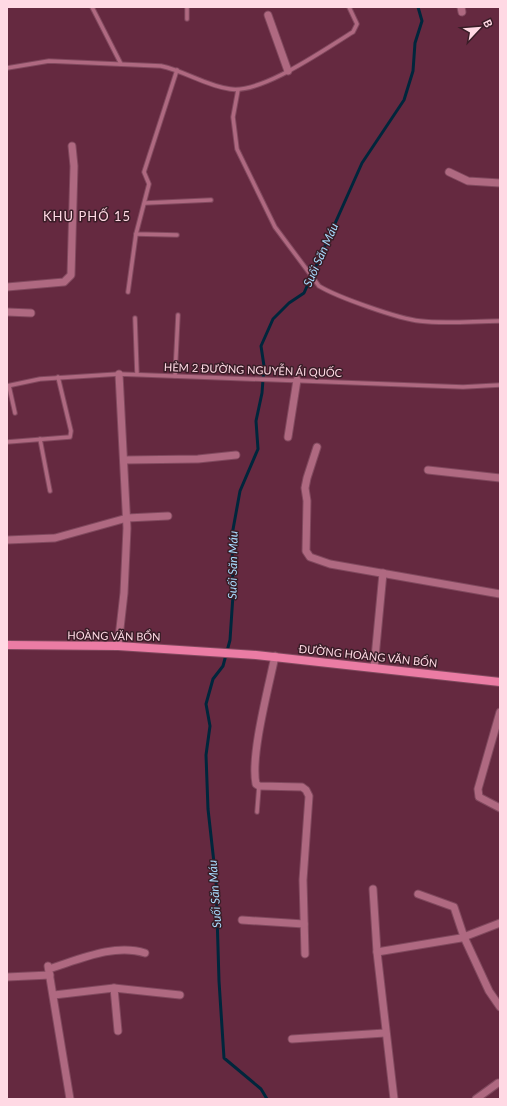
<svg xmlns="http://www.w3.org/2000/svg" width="507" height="1106" font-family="Lato,sans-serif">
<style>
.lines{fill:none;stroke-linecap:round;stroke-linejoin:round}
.stream{stroke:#00263c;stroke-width:3}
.lane-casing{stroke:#81495e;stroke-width:5.5}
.street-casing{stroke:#81495e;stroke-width:9}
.secondary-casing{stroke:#81495e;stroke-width:10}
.lane{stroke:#af6981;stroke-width:3.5}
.street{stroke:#af6981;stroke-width:7}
.secondary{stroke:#eb7ca4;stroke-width:8}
.labels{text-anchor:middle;stroke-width:3;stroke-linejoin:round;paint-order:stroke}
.street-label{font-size:11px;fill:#ffd9e4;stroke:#391d27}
.water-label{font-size:12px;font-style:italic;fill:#a8dbfe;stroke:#391d27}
.quarter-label{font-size:13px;letter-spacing:1px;fill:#ffd9e4;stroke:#391d27}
</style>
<rect width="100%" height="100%" fill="#652940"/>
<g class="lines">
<path class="stream" d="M267 1099 261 1089 224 1058 219 981 216 881 208 809 206 755 210 726 206 704 213 679 223 666 230 640 233 595 232 535 240 491 258 449 256 421 262 393 264 366 261 346 273 319 289 303 304 293 362 163 404 100 413 71 415 43 422 21 418 7"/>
<defs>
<g id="lane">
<path d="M92 7 121 64"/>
<path d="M187 19V7"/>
<path d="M7 68 49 61 161 66C185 71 206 86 230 89 262 94 325 49 353 32L357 24 349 7"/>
<path d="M238 90 233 117 237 149 275 227 319 286C337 297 399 319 420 321 445 324 474 321 500 321"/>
<path d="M145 203 211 200"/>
<path d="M177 235 136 234 149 184 144 172 177 70"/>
<path d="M128 292 136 234"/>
<path d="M135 318 137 374"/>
<path d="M175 376 178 315"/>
<path d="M7 386 40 379 119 374 463 387 500 385"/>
<path d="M9 386 15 413"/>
<path d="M40 439 50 491"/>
<path d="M7 442 70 437 71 431 58 377"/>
<path d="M257 812 259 786"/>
</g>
<g id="street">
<path d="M461 7 462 12"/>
<path d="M268 15 288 71"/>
<path d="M449 172 468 181 500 183"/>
<path d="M7 287 64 282 71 275 74 166 72 146"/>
<path d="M7 312 31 313"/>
<path d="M288 437 297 380"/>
<path d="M317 447 307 478 305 488 307 501 306 551 310 557 330 564 500 594"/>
<path d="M124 460 198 459 236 455"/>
<path d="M428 470 500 478"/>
<path d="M7 540 55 538 127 518 168 516"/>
<path d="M118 646 124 593 127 528 119 374"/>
<path d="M275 656C269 686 250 756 256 784L259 786 302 787 306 790 309 796 303 880 305 954"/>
<path d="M374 668 383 573"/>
<path d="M500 712 478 789 479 797 500 808"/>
<path d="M373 889 377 952 394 1099"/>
<path d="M418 894 454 907 464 937 489 991 500 1007"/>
<path d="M242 920 304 924"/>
<path d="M377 952 461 938 500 923"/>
<path d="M48 966 70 1099"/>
<path d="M49 969C78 960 114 943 145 953"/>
<path d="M7 977 50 975"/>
<path d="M114 988 118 1031"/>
<path d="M54 995 114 988 180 995"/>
<path d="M292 1039 385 1033"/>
<path d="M476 1099 498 1083"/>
</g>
<path id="secondary" d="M7 645 118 646 256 655 500 682"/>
</defs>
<use href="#lane" class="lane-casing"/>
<use href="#street" class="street-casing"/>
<use href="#secondary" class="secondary-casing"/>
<use href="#lane" class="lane"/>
<use href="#street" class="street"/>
<use href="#secondary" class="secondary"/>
</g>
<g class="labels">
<g class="street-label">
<text transform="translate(253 370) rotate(2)" y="4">HẺM 2 ĐƯỜNG NGUYỄN ÁI QUỐC</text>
<text transform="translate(114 636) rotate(1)" y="4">HOÀNG VĂN BỔN</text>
<text transform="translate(368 656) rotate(6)" y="4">ĐƯỜNG HOÀNG VĂN BỔN</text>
</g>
<g class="water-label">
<text transform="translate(321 255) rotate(-66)" y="4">Suối Săn Máu</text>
<text transform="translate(233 565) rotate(-89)" y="4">Suối Săn Máu</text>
<text transform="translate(215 894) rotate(-94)" y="4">Suối Săn Máu</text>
</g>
<g class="quarter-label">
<text x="87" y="221">KHU PHỐ 15</text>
</g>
</g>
<rect width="507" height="1106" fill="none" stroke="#ffd9e4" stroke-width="16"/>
<g transform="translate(479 28) rotate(64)" stroke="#391d27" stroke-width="3" paint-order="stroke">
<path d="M0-3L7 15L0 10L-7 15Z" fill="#ffd9e4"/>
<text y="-6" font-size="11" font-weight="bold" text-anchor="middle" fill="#ffd9e4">B</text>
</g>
</svg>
